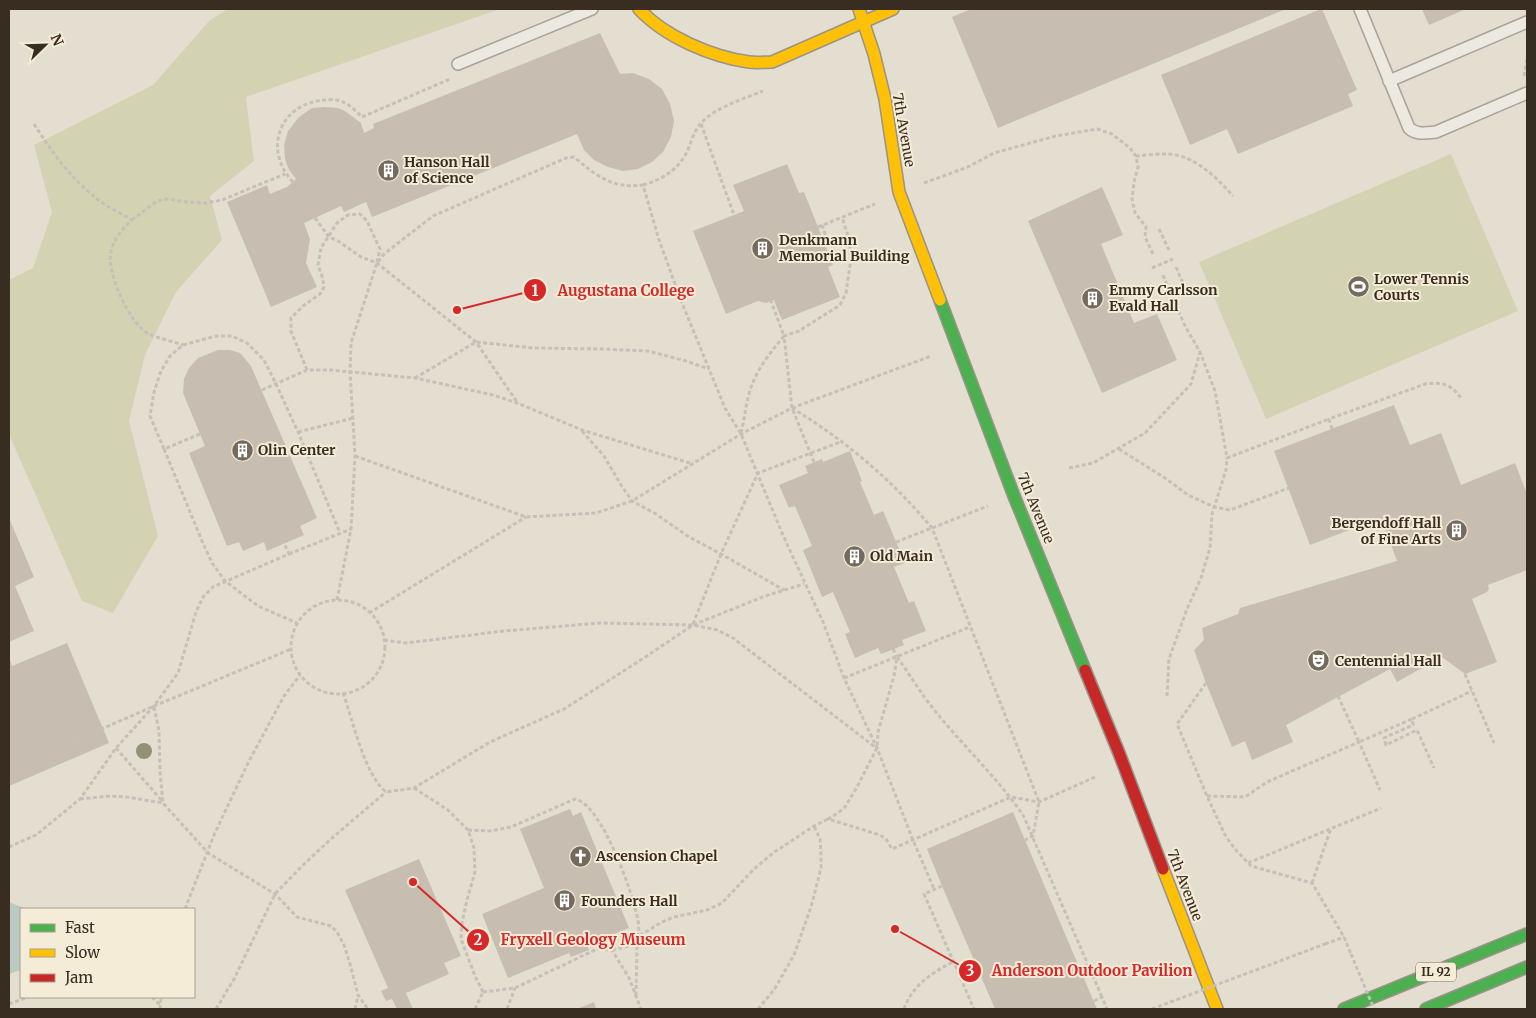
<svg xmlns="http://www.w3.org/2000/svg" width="1536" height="1018" font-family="Merriweather,serif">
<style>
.green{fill:#d3d3b3}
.water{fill:#bbcac1}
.building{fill:#c8bdb1}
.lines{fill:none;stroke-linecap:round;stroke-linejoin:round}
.lane-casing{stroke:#aaa399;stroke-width:14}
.fast-casing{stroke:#999388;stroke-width:14}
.slow-casing{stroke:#999388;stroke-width:14}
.jam-casing{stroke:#999388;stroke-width:14}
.path{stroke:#c5c0b8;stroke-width:3;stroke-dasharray:4 2.5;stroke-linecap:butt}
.lane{stroke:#ece9e1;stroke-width:11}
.fast{stroke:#4caf50;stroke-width:11}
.slow{stroke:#ffc107;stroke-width:11}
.jam{stroke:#c62828;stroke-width:11}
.path-bridge{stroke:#c5c0b8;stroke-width:3;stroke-dasharray:4 2.5;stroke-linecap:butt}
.tree{fill:#8f9274}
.labels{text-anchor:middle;stroke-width:4;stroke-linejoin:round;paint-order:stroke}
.shield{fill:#f4ecd7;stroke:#716658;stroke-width:1}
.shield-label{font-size:12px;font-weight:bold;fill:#392c21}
.street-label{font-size:14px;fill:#392c21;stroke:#f4ecd7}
.poi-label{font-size:14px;font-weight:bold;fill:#392c21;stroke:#f4ecd7;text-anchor:start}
.leader{fill:none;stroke:#d62828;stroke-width:2}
.callout-dot{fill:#d62828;stroke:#f4ecd7;stroke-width:2}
.mark-label{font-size:15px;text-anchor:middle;font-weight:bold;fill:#fff}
.callout-label{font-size:15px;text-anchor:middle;font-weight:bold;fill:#d62828;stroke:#f4ecd7;stroke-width:4;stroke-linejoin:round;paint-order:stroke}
</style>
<rect width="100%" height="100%" fill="#e4ded0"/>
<g class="green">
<path d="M228 9H500L246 97 254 161 210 196 222 240 176 292 145 355 129 421 158 536 113 613 82 601 12 441 9 431V280L33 268 52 212 34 145 153 85 210 20Z"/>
<path d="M1451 154 1518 311 1266 419 1199 262Z"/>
</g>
<path class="water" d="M9 902 26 909H21V970L9 974Z"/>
<g class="building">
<path d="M971 9H1286L998 128 952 17Z"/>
<path d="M1321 9H1322L1357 90 1348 94 1353 106 1238 154 1227 129 1190 145 1161 75Z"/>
<path d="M1422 9H1466L1429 25Z"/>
<path d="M600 33 620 74 633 73 649 79 662 89 670 104 674 121 671 137 663 152 652 162 638 169 623 171 608 167 594 160 584 150 577 134 372 217 366 202 344 212 341 206 304 223 310 239 306 263 317 287 271 307 227 202 267 185 270 194 287 187 296 179 289 170 285 159 284 145 288 131 299 117 312 108 324 107 338 108 345 111 361 123 364 133 374 128 373 124Z"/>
<path d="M787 164 799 193 804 192 818 227 833 265 828 267 840 297 782 320 774 300 766 303 758 301 726 314 693 231 744 211 733 185Z"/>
<path d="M1102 187 1123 235 1101 244 1134 323 1157 314 1177 360 1102 393 1028 221Z"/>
<path d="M218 350H230L240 353 251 366 317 518 300 526 304 535 267 551 264 542 243 551 239 542 227 546 189 453 205 446 183 393 184 379 189 368 198 358Z"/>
<path d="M1394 405 1410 445 1441 433 1461 485 1515 463 1527 494V570L1488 585 1489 589 1487 592 1472 599 1497 662 1465 674 1438 654 1440 659 1438 660 1441 665 1433 669 1431 663 1397 682 1390 669 1286 725 1293 742 1252 760 1245 741 1232 747 1206 683 1194 650 1204 640 1202 628 1238 614 1240 608 1397 561 1381 518 1310 545 1274 451Z"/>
<path d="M850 451 862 481 860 482 874 515 883 511 905 563 894 567 909 603 914 601 926 631 902 640 904 645 881 654 878 648 855 658 845 634 850 632 833 592 822 597 803 550 812 546 795 506 789 508 779 485 808 473 805 466 822 459 823 462Z"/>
<path d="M9 518 34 577 15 586 34 631 9 642Z"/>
<path d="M67 643 109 743 9 786V658L12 666Z"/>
<path d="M570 809 573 816 581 812 629 928 587 945 589 950 571 957 569 953 508 978 482 914 544 888 520 829Z"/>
<path d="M1013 812 1025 840 1097 1009H995L942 886 927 849Z"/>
<path d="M419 859 461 956 444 963 449 974 406 993 413 1009H397L392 999 386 1001 381 991 388 988 345 890Z"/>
<path d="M594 1002 596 1009H577Z"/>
</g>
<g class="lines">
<defs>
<g id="lane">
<path d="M1360 9 1409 128C1416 135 1427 133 1436 132L1527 93"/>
<path d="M458 64 592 9"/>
<path d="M1389 81 1527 22"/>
</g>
<g id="fast">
<path d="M940 300 1014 496 1085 670"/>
<path d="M1344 1009 1527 934"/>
<path d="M1426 1009 1527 967"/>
</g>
<g id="slow">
<path d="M639 9C665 37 712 57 749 62 757 63 764 62 772 62L893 9"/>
<path d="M859 9 874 54 885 99 899 192 940 300"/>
<path d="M1163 869 1217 1009"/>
</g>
<path id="jam" d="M1085 670 1119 753 1163 869"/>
</defs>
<use href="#lane" class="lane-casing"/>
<use href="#fast" class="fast-casing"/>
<use href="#slow" class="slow-casing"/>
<use href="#jam" class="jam-casing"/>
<g class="path">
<path d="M1524 76 1527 59"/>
<path d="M34 124C53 154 72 180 101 202 110 208 122 214 132 220 122 230 114 238 111 252 106 272 130 325 149 334 160 339 172 341 183 345"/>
<path d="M701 124 734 215"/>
<path d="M1136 156C1150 155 1166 152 1180 156 1201 162 1219 180 1233 196"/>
<path d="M293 182C262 149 280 103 325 100 328 100 333 99 337 100 347 102 355 110 362 117L450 79"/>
<path d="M924 183 968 167 994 153 1056 136 1097 129 1112 134 1130 148 1136 156 1138 167 1134 182 1132 199 1135 213 1146 227 1145 237 1154 256"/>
<path d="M643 185C664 179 681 168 689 147 692 139 695 130 701 123 716 107 743 99 763 91"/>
<path d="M315 218 329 237 338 241 361 257 377 263 476 342 517 402"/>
<path d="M132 220 157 201 167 199 187 202 206 203 222 200 285 174"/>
<path d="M822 225C827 240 832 259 851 260"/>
<path d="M818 227 875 204"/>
<path d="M1159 229 1169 250"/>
<path d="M1176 267 1185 288"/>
<path d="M1152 268 1173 259"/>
<path d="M1163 275 1185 326 1200 352 1215 391 1227 458 1329 419"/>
<path d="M307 370 291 331V318L303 306 320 294 324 287 322 276 318 265 321 248 337 223 348 215 360 214 367 221 380 249 377 262"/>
<path d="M415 378 476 342 533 348 602 349 648 351 686 361 709 369"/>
<path d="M262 390 307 370H330L415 378 493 395 517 403 582 430 693 464"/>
<path d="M792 408 931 356"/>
<path d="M1332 429 1329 419 1425 384C1444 382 1450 384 1462 399"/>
<path d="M582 431 604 456 621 485 632 501 656 514 689 537 721 554 784 590"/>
<path d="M298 432 353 418"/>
<path d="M741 433C744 422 745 410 748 398 753 374 769 354 784 336L771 301"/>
<path d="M200 434 164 449 150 416 154 392 161 371 170 356 183 345 216 336H232L247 343 264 360 276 384 298 432 340 533"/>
<path d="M164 449 202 541 212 563 225 581 258 606 297 623"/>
<path d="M1119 449 1165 478 1188 495 1214 507 1230 510 1289 488"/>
<path d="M355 456 526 517 596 513 632 501 741 434 792 408C846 441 891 479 932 528L1039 802 1033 836 1025 840"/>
<path d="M814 462 792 408 784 336 799 331 840 305 846 293 851 259 849 239 842 217"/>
<path d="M1069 468 1093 463 1145 433 1191 384 1200 352"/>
<path d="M896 542 988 506"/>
<path d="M289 554 351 529"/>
<path d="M337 600 351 529 355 456 350 372 351 343 377 263 384 254 433 216 566 158 574 157C597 176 612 189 643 185L659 240 682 303 725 408 741 434 782 533 823 622 844 678 877 748 913 840 934 889"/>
<circle cx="338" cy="647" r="47"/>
<path d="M369 613 526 517"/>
<path d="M693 624 721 554 758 473 843 441"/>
<path d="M384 640 406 643 504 631 600 623 693 625 717 630 733 638 875 747"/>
<path d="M893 649 897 657"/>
<path d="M1465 674 1494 743"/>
<path d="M844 678 970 627"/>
<path d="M1206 683 1177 724 1207 796 1225 835 1235 849 1251 866 1312 883 1344 937 1351 954"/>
<path d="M343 693C353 720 364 774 386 792L414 788 490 742 564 709 647 656 693 625 765 596 804 584"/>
<path d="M1167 696 1169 659 1187 609 1201 578 1210 548 1212 514 1226 470 1227 458"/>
<path d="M1338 696 1359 742 1412 719 1413 725 1384 738 1386 745 1417 730 1434 768"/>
<path d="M154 707 159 731 160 772 163 803 208 853 275 894 297 917 331 926 337 932 344 945 350 964 358 995 368 1009"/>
<path d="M1412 719 1472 691"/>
<path d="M116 748 163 802"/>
<path d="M29 761 154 706 291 649"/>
<path d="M1095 777 1039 802 1011 797 892 849 886 839 880 835 828 819 838 813 845 807 857 787 877 748 878 732 894 676 897 657C909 673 919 691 932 707 961 744 996 776 1023 815L1102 997"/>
<path d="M414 788 448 810 468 830 474 848 475 872 467 900 462 923 461 939 475 976 483 992"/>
<path d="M1207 796 1245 797 1267 782 1359 742 1380 790"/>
<path d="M80 799 110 796 127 797 163 803"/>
<path d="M468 830 490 831 511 827 575 799C601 803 634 895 638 921 640 928 638 936 637 943 637 961 636 979 636 997"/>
<path d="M9 847 36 835 80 799 116 748 154 706 178 673 196 612 203 597 213 587 289 554 284 543"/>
<path d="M1248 863 1381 808"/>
<path d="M1312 883 1331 828"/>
<path d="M942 886 924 894 974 1009"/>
<path d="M185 909 214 835 248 763 284 696 300 675"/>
<path d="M1325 944 1344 937"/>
<path d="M612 950 629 946 642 934 662 922 674 917 707 910 722 903 753 870 773 853 814 826 828 819"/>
<path d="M483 992 515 988 597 949 612 950 629 978 641 1009"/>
<path d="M152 997 160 1005"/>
<path d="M1094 1001 1102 997 1107 1009"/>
<path d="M9 1004 28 997"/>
<path d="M160 1009 161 997"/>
<path d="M216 1009 234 979 275 894 302 866 332 838 386 792"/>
<path d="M355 1009 358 996"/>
<path d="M475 1009 483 992"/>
<path d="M507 1009 515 988"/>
<path d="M758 1009 774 990 794 955 811 907 821 868V854L820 839 814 826"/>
<path d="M904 1009C913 984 931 974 954 961"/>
</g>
<use href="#lane" class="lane"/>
<use href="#fast" class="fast"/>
<use href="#slow" class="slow"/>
<use href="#jam" class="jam"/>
<g class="path-bridge">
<path d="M1351 954 1374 1009"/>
<path d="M1152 1009 1325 944"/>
</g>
</g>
<circle class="tree" cx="144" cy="751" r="8"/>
<defs>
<symbol id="building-disc" viewBox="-11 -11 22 22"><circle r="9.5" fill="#756a5e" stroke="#f4ecd7"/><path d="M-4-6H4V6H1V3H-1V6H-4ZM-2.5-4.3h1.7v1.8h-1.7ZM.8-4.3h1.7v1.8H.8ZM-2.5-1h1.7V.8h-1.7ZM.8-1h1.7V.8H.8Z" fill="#fff"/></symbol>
<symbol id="stadium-disc" viewBox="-11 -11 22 22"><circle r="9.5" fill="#756a5e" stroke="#f4ecd7"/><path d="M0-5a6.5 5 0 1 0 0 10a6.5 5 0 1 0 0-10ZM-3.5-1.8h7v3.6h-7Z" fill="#fff"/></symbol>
<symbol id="theatre-disc" viewBox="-11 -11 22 22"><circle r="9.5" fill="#756a5e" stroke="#f4ecd7"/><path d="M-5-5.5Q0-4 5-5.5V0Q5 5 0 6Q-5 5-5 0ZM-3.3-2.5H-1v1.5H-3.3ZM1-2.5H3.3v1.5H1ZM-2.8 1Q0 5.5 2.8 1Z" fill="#fff"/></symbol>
<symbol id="church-disc" viewBox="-11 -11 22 22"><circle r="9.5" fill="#756a5e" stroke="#f4ecd7"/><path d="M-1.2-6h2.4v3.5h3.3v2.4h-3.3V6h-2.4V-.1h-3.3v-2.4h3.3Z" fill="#fff"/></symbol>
</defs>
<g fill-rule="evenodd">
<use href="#building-disc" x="376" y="158" width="25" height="25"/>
<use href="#building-disc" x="750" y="236" width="25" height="25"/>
<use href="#stadium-disc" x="1346" y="274" width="25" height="25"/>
<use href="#building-disc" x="1080" y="286" width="25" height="25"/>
<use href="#building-disc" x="230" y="438" width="25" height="25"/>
<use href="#building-disc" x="1444" y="518" width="25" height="25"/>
<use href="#building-disc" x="842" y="544" width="25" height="25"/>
<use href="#theatre-disc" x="1306" y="648" width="25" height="25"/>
<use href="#church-disc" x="568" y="844" width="25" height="25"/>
<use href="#building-disc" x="552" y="888" width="25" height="25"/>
</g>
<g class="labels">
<rect class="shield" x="1416" y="962.5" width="40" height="19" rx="4"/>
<g class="shield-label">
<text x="1436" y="976">IL 92</text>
</g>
<g class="street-label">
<text transform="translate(904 130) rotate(80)" y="5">7th Avenue</text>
<text transform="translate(1036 508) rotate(68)" y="5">7th Avenue</text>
<text transform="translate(1185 885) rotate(69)" y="5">7th Avenue</text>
</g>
<g class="poi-label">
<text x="404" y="167">Hanson Hall<tspan x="404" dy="16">of Science</tspan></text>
<text x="779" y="245">Denkmann<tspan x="779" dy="16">Memorial Building</tspan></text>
<text x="1374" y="284">Lower Tennis<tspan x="1374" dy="16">Courts</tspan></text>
<text x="1109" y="295">Emmy Carlsson<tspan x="1109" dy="16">Evald Hall</tspan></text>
<text x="258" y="455">Olin Center</text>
<text x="1441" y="528" text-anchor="end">Bergendoff Hall<tspan x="1441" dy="16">of Fine Arts</tspan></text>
<text x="870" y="561">Old Main</text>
<text x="1335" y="666">Centennial Hall</text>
<text x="596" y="861">Ascension Chapel</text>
<text x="581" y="906">Founders Hall</text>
</g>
</g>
<path class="leader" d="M457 310L535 290M413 882L478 940M895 929L970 971"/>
<g class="callout-dot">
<circle cx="457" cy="310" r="5"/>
<circle cx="413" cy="882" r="5"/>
<circle cx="895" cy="929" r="5"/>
<circle cx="535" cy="290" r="12"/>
<circle cx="478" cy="940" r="12"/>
<circle cx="970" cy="971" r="12"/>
</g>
<g class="mark-label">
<text x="535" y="296">1</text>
<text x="478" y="945">2</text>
<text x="970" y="976">3</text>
</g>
<g class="callout-label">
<text x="626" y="296">Augustana College</text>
<text x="593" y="945">Fryxell Geology Museum</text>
<text x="1092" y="976">Anderson Outdoor Pavilion</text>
</g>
<rect width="1536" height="1018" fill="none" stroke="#392c21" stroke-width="20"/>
<rect x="20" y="908" width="175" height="90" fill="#f4ecd7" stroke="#a99f8e"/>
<rect x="30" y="924" width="25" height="8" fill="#4caf50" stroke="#a99f8e"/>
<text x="65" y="933" font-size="15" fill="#392c21">Fast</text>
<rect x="30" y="949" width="25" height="8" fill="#ffc107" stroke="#a99f8e"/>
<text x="65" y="958" font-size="15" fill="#392c21">Slow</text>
<rect x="30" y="974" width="25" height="8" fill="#c62828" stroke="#a99f8e"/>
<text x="65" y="983" font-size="15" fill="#392c21">Jam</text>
<g transform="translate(45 45) rotate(67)" stroke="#f4ecd7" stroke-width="4" paint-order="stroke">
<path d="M0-4L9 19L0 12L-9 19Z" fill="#392c21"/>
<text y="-8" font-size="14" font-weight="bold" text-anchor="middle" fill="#392c21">N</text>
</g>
</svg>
